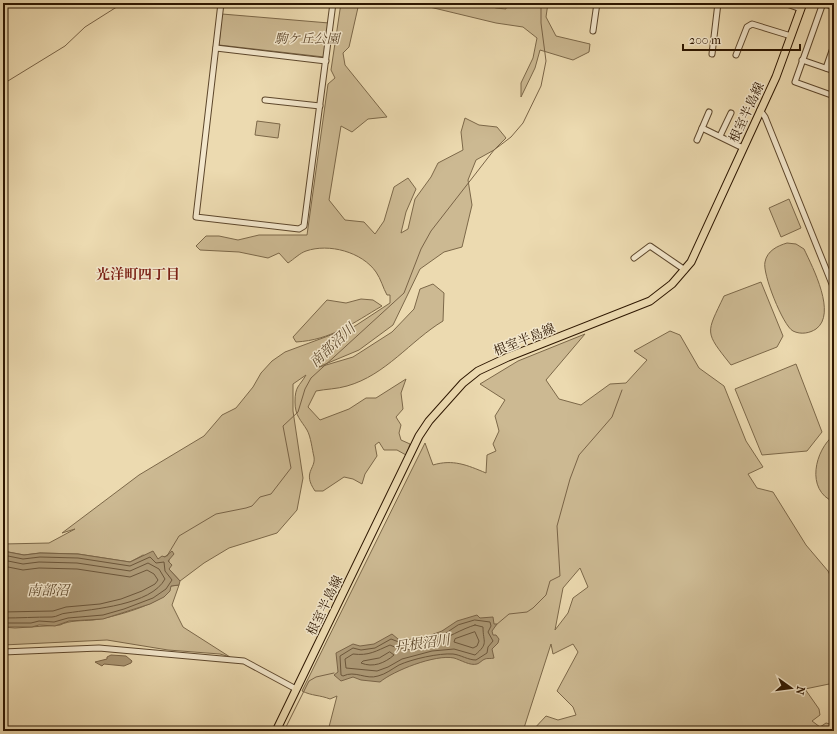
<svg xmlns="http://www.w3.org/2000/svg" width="837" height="734" font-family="'IM FELL French Canon','Noto Serif JP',serif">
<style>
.green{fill:#ccb992;stroke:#7c6849;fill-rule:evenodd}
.water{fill:#ab9774;stroke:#796346}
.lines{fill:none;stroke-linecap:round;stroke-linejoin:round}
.shore{stroke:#6c563a;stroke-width:1}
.stream{stroke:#796346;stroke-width:1}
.minor-casing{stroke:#5d472c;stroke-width:7}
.major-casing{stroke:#2d1600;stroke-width:9}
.minor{stroke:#f3e7cc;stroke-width:5}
.major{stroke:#ecdab0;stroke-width:7}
.labels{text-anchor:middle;stroke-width:3;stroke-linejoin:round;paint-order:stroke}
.park-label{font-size:13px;font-style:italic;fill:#5d472c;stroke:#f3e7cc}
.street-label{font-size:13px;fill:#2d1600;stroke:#f3e7cc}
.neighbourhood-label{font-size:14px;font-weight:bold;fill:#7a1f14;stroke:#f3e7cc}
.water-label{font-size:14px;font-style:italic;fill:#5f4a2e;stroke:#f3e7cc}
</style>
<rect width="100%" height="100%" fill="#ecdab0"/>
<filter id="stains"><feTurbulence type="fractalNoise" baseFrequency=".005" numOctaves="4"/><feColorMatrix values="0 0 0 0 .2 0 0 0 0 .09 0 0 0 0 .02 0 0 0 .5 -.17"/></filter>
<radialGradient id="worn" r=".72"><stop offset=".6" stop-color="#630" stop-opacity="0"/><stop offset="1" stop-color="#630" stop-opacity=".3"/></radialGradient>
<g class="green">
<path d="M341 3H359L349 47 343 53 345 65 387 117 368 119 352 132 341 126 329 200 345 220 364 222 375 234 384 221 394 187 408 178 416 189 406 212 401 233 408 229 415 199 431 177 438 163 463 150 461 132 465 118 479 125 497 127 506 138 494 150 476 160 468 180 472 205 462 247 444 252 420 269 393 325 359 350 316 368 353 357 392 332 414 309 420 289 433 284 444 293 443 321C410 341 386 375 347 386 337 389 326 389 316 391L308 407 320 420 349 409 366 398H376L406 379 401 393 403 409 396 417 401 425 399 433 401 440 410 444 406 455 397 450H384L379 442 375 445 377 456 365 474 362 484 353 479 344 477 323 491H315C302 472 316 469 314 457 312 449 311 437 307 430 301 420 295 416 295 402 295 386 299 387 306 375L293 384V411L303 478 297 510 277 533 229 548 204 563 180 581 169 569V555L158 559 143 555 130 562 78 554 40 553 24 555 3 551V544L49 543 75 529 62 533 139 475 204 436 222 415 236 408 253 387 261 373 272 361 285 352 355 326 390 303V295H387C383 288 381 279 376 272 362 252 329 243 306 251 300 253 294 259 288 263L279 253 268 258 239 252 200 250 196 246 206 236H219L238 240 259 235H307L328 84 335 78 331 70Z"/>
<path d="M413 3H482L496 8 506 9V3H548L546 17 556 36 590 44 589 52 573 60 540 50 535 68 521 97V83L533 58 537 38 523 27 496 23Z"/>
<path d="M222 14 329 23 324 57 219 45Z"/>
<path d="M257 121 280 124 278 138 255 135Z"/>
<path d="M789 199 801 228 781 237 769 208Z"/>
<path d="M787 243 796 244 804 249C813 268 837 314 816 329 810 333 801 335 793 331 783 326 762 273 765 262 767 251 777 246 787 243Z"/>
<path d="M761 282 783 336 777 347 731 365C704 331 706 334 724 296Z"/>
<path d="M361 299 373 300 382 306C353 323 331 340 296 342L293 337 327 300 346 303Z"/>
<path d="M670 331 680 335 699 368 724 386 746 441 763 467 748 474 757 488 773 492 806 545 828 571 834 583V683L805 689 819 709 820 715 812 721 820 727 826 723 834 725V731H532L546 716 558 720 576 715 573 707 557 691 578 652 573 644 553 654 551 644 523 731H326L329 727 337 696 330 699C320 695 312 696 302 691L425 443 433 465C453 459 467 465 486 473L487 455 496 451 493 444 499 431 495 416 505 400 480 384 518 361 585 334 546 380 559 399 581 405 610 384 626 383 647 360 634 351ZM580 568 588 587 573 598 568 613 555 630 563 588Z"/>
<path d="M796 364 822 432 807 451 762 455 735 389Z"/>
<path d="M834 435V502C805 490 815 450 834 435Z"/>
<path d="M179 585 172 605 183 627 230 657 220 654 168 650 107 640 3 645V627L15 628 60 625C70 620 82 621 93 620 110 618 166 604 171 586Z"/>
</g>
<g class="water">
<path d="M3 551 24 555 40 553 78 554 130 562 153 551 158 559 162 556 165 557 172 551 174 554 168 561 172 565 169 569 180 581 179 585 171 586 170 591 164 597 150 604 103 619 69 621 55 626 39 625 32 627H3Z"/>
<path d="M477 615 480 618 493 617 494 624H497L492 631 493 635H496L499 639 498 643 492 649 494 658C491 659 487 658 485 659 482 660 480 663 477 664 470 666 461 660 454 658 435 654 393 671 380 682L361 680 353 677 341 681 334 675 338 672 336 653 353 644 360 646 374 644 392 634 398 639 405 640 423 638 442 631 457 621Z"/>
<path d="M111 655 126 656 132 661 131 663 124 666 104 664 102 666 95 662 107 659V657Z"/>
</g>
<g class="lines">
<g class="shore">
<path d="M3 555 23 559 40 557 78 558 130 566 150 557 156 563 164 562 165 571 172 580 166 589 153 598 124 609 103 615 68 618 54 622 39 621 31 623H3"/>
<path d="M3 560 23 564 39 562 77 563 130 571 148 563 159 569 165 579C151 605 94 609 67 613 61 613 57 617 52 617 35 617 20 618 3 618"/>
<path d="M3 566 23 570 39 568 77 569 130 577 147 570 154 574 158 580 155 584 142 591 121 599 100 604 66 607 53 611 3 612"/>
<path d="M475 620 490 622 491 626 488 632 493 641 488 647 487 653 476 660C468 660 461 655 453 654 439 653 412 659 399 665 392 669 386 674 378 676 366 680 355 670 343 676L341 675 340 656 353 648 361 650 375 648 391 639 404 644 424 642 443 635 458 625Z"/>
<path d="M475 625 483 627C483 643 489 643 475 655L454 649 432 651 402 659 388 667 377 671 346 668 345 659 353 654C369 656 376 651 390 645 419 660 448 633 475 625Z"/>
<path d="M475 632 479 641 477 646 473 648 454 642 455 639Z"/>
<path d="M390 652 394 655C385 663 373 668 361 663L363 661 379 658Z"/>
</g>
<g class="stream">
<path d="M3 84 65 46 85 27 123 3"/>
<path d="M167 556 179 536 216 514 246 508 252 506 260 497 271 494 291 468 283 426 298 412 305 389 311 378 404 293 421 249 431 231 494 150 511 137 523 123 541 86 546 61 541 23V3"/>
<path d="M496 625 509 614 527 612 533 608 546 595 550 581 560 576 557 526 570 479 579 455 612 417 622 390"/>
<path d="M284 731 309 681 316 677 334 673"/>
</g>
<defs>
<g id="minor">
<path d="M221 3 196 217 299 229 304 226 333 3"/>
<path d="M784 3 801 9"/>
<path d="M823 3 795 82 834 96"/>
<path d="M823 3 834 7"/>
<path d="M593 31 597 3"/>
<path d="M216 48 326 61"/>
<path d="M712 54 718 3"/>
<path d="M736 55 747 27 752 24 791 36"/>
<path d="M802 60 834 71"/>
<path d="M826 68 834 45"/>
<path d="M265 100 320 106"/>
<path d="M760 110 765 117 834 289"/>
<path d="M702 128 743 148"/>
<path d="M720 136 731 113"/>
<path d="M697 140 709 112"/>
<path d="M634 258 650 246 685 270"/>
<path d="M3 652 99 648 244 661 296 689"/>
</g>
<path id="major" d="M276 731 419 436 429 421 463 383 478 371 508 357 650 301 672 284 691 262 776 77 803 3"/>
</defs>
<use href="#minor" class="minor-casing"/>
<use href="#major" class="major-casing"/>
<use href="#minor" class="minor"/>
<use href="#major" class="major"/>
</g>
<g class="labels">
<g class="park-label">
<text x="307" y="43">駒ケ丘公園</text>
</g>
<g class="street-label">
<text transform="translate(746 112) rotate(-65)" y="5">根室半島線</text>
<text transform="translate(524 339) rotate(-22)" y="5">根室半島線</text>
<text transform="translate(324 605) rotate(-64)" y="5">根室半島線</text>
</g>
<g class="neighbourhood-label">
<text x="138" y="279">光洋町四丁目</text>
</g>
<g class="water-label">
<text transform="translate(332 345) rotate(-43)" y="5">南部沼川</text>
<text x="48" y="595">南部沼</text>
<text transform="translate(422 643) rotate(-8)" y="5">丹根沼川</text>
</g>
</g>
<rect width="837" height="734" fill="none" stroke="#ecdab0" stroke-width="16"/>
<rect x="4" y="4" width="829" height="726" fill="none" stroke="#2d1600" stroke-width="2"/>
<rect x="8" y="8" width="821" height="718" fill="none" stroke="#2d1600"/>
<g transform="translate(791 688) rotate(104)" stroke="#f3e7cc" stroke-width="3" paint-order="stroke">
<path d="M0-3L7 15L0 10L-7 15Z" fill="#2d1600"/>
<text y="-6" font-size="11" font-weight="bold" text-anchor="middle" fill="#2d1600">N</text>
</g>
<path d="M683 44v6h117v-6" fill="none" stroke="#2d1600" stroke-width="2"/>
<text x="689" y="44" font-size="12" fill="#2d1600" stroke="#f3e7cc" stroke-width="3" paint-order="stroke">200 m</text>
<rect width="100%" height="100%" filter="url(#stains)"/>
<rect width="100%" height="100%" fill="url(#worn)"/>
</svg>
